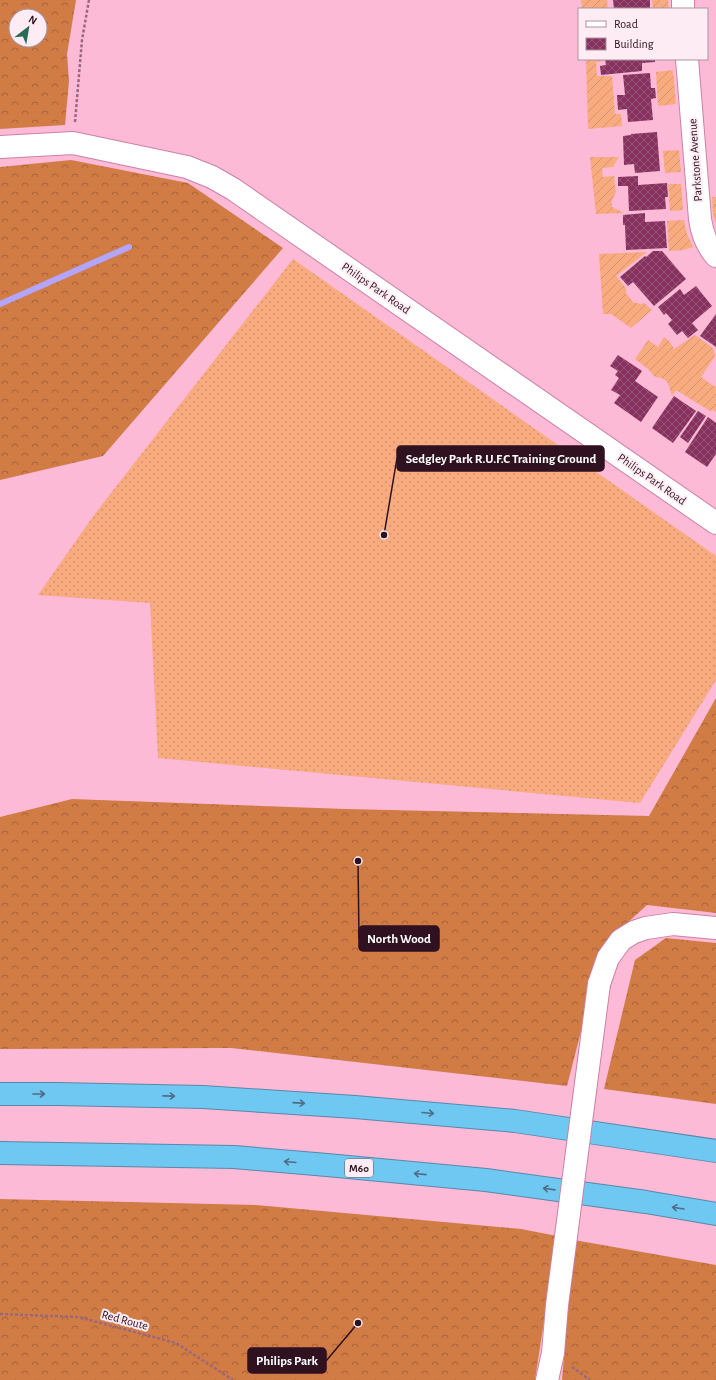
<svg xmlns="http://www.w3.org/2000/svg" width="716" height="1380" font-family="'Alegreya Sans',sans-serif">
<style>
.grass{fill:url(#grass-dots)}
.forest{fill:url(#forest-crowns);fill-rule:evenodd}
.garden{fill:url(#garden-furrows)}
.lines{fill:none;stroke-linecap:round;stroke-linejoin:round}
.stream{stroke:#b3a4fe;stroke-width:6}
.building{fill:url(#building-cross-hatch)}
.minor-casing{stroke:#cd80a4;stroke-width:24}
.motorway-casing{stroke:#5988a8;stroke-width:24}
.path{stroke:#99687e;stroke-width:2.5;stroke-dasharray:3 2;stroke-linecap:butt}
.minor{stroke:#fff;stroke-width:22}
.motorway{stroke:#6fc8f2;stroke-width:22}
.minor-bridge-casing{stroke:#cd80a4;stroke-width:24;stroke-linecap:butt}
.minor-bridge{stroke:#fff;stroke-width:22}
.oneway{stroke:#4f6c89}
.labels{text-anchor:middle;stroke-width:4;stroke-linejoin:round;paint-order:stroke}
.shield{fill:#fdecf3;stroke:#6d535f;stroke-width:1}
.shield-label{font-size:11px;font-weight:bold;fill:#2f1120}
.street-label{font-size:12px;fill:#2f1120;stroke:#fdecf3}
.leader{fill:none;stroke:#2f1120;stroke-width:1.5}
.callout-dot{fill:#2f1120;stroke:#fdecf3;stroke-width:1.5}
.callout{fill:#2f1120;stroke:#2f1120;stroke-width:1.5}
.callout-label{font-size:13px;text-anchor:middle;font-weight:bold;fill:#fff}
</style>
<defs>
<pattern id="grass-dots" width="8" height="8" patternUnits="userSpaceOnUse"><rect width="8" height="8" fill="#f8ab7f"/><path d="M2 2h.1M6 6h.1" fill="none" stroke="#d5926d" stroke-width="1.8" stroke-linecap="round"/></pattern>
<pattern id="forest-crowns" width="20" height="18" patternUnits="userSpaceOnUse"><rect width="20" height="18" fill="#d17b45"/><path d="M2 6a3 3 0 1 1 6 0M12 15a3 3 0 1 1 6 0" fill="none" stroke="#aa6339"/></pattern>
<pattern id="garden-furrows" width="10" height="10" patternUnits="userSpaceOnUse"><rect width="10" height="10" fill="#f8ab7f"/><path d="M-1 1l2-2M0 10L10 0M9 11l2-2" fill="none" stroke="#d5926d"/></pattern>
<pattern id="building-cross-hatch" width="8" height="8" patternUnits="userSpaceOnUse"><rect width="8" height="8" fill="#87315e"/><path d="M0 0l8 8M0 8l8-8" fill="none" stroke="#965376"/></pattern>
</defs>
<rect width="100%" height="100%" fill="#fcbad7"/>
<path class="grass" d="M293 259 716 556V680L640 803 158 758 150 603 38 595 94 515Z"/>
<g class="forest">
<path d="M0 0H76L67 54 69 81 65 125 0 129ZM16 16H40V40H16Z"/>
<path d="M71 160 188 183 283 248 103 456 0 480V167Z"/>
<path d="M716 698V913L647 905 603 945 567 1086 231 1048 0 1049V817L72 799 346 809 649 816Z"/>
<path d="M666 938 716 943V1104L604 1089 635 960Z"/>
<path d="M0 1199 256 1205 521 1229 557 1236 535 1380H0Z"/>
<path d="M574 1240 716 1265V1380H562Z"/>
</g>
<g class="garden">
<path d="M581 0H607L608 9H582Z"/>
<path d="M652 0H668L669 9H653Z"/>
<path d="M586 59H604V61L596 62 597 76H612L615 114H621L622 126 588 129Z"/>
<path d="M673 70 676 104 658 106 656 72Z"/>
<path d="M679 150 681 172 665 173 663 151Z"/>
<path d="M590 157H619L613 167 602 168 603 177 614 176 616 192 612 200V207L624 213 596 214Z"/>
<path d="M668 184H681L683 210 670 211Z"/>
<path d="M712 197H716V225L713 214Z"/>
<path d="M684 220 687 234 693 247 684 250 669 251 667 221Z"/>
<path d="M647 252 616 276 626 288V293L633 302 641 304 644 303 652 310 631 328 611 314H603L599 254Z"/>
<path d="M695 335 713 348 715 356 701 377 715 387 716 386V412L712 410 710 411 676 390 672 396C668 384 669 378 655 377L648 369 635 359 648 340 658 347 664 337 670 342 674 349Z"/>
</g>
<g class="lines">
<path class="stream" d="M0 304 129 247"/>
</g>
<g class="building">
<path d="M613 0H650V9H614Z"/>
<path d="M605 59H655V62L642 63V71L601 75 600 66 606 65Z"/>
<path d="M650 73 651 88H655L656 98 651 99 653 120 628 122 627 109 618 110 617 95H625L623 75Z"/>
<path d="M657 132 660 171 635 173 634 164 624 165 623 136 631 135V134Z"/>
<path d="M638 176V185L667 183 668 197H665L666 209 629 211 628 186H618V177Z"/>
<path d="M645 213V222L665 221 667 248 626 250 625 225H623V215Z"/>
<path d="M653 251H662L686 279 654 306 633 282 628 286 620 277 645 256 646 257Z"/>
<path d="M696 286 712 306 692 323 698 330 688 338 682 331 677 335 668 324 672 320 666 313 664 315 658 307 680 289 684 295Z"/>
<path d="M716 314V347L700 336Z"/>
<path d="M618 355 642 371 635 381 658 397 641 422 614 403 620 395 611 390 619 378 615 375 618 371 610 366Z"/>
<path d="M674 396 696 411 673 443 652 428Z"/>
<path d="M698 411 706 416 688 443 680 437Z"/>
<path d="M708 417 716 423V454L707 467 685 452Z"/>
</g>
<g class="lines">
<defs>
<g id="minor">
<path d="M683 0V9"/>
<path d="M687 59 700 219C702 233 706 245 716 256"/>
<path d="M0 147 73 143 187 167 212 177 233 189 716 523"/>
<path d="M599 984 608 958 621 940 634 932 646 928 673 924 716 928"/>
<path d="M547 1380 553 1353 557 1305"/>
</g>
<g id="motorway">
<path d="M0 1094H57L203 1097 355 1107 515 1121 716 1151"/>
<path d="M0 1153 234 1157 327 1165 486 1180 646 1202 716 1214"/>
</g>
</defs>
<use href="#minor" class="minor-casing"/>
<use href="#motorway" class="motorway-casing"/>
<g class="path">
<path d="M75 122 82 40 89 0"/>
<path d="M0 1314 78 1317 176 1343 233 1380"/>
<path d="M572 1367 590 1380"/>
</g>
<use href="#minor" class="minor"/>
<use href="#motorway" class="motorway"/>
<defs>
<path id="minor-bridge" d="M557 1305 599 984"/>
</defs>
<use href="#minor-bridge" class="minor-bridge-casing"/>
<use href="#minor-bridge" class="minor-bridge"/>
</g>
<defs><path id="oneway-shaft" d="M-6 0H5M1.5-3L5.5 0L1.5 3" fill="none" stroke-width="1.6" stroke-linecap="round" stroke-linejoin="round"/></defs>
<g class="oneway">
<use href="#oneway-shaft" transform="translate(39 1094)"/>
<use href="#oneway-shaft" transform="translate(169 1096) rotate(1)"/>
<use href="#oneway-shaft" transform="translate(299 1103) rotate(4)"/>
<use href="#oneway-shaft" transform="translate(428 1113) rotate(5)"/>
<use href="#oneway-shaft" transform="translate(290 1162) rotate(-175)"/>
<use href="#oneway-shaft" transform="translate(420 1174) rotate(-174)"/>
<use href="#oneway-shaft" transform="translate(549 1189) rotate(-172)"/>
<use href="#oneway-shaft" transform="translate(678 1208) rotate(-171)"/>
</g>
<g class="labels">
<rect class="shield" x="345" y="1159" width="28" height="18" rx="3"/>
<g class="shield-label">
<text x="359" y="1172">M60</text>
</g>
<g class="street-label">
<text transform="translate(695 160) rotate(-94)" y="4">Parkstone Avenue</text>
<text transform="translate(376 288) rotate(35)" y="4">Philips Park Road</text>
<text transform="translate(652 479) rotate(35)" y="4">Philips Park Road</text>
<text transform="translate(125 1320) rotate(15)" y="4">Red Route</text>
</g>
</g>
<path class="leader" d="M384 535L397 458M358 861L359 939M358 1323L326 1361"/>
<g class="callout-dot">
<circle cx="384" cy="535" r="4"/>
<circle cx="358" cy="861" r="4"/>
<circle cx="358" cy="1323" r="4"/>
</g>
<g class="callout">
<rect x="397" y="446" width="207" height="25" rx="4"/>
<rect x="359" y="926" width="80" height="25" rx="4"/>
<rect x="248" y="1348" width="78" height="25" rx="4"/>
</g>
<g class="callout-label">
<text x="501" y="463">Sedgley Park R.U.F.C Training Ground</text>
<text x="399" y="943">North Wood</text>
<text x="287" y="1365">Philips Park</text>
</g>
<rect x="578" y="8" width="130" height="52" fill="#fdecf3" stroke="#ab949f"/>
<rect x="586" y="21" width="20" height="6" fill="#ffffff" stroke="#ab949f"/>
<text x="614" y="28" font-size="12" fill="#2f1120">Road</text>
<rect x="586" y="38" width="20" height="12" fill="url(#building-cross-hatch)" stroke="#ab949f"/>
<text x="614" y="48" font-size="12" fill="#2f1120">Building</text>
<g transform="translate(28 28) rotate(31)"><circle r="19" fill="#fdecf3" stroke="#ab949f"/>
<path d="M0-3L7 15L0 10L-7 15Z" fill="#2b6a58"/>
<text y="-6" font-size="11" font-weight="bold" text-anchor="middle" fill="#2f1120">N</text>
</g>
</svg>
